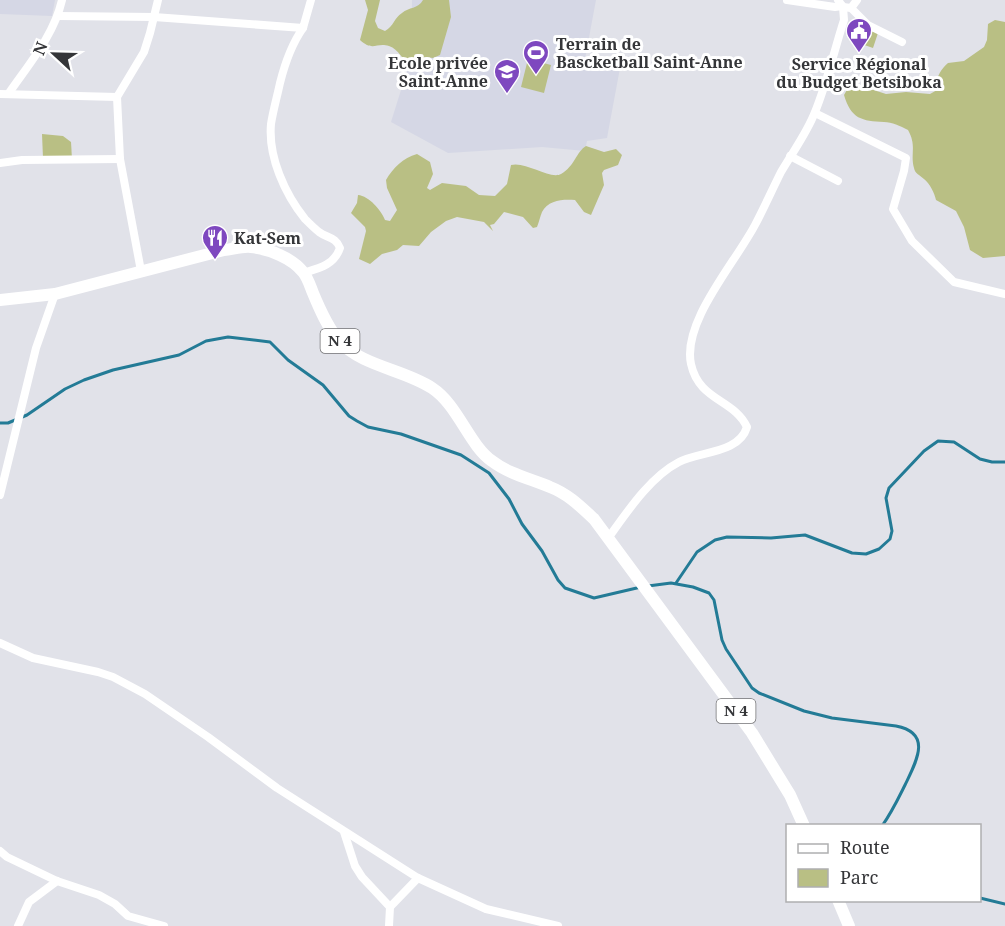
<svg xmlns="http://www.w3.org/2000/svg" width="1005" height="926" font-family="'Noto Serif',serif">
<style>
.built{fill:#d5d7e5}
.green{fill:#b9bf84}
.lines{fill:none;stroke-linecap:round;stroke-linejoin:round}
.stream{stroke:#237b96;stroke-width:3}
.minor{stroke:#fff;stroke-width:8}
.primary{stroke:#fff;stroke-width:12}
.labels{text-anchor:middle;stroke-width:6;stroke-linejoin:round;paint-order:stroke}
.shield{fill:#fff;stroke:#727274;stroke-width:1.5}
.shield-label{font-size:15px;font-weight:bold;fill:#353639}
.poi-label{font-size:16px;font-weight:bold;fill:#353639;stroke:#fff;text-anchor:start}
</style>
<rect width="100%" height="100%" fill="#e1e2e9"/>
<g class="built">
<path d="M0 0H55L52 16 0 14Z"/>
<path d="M412 0H596L585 59 620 68 607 138 587 141 585 151 542 147 448 153 391 122 411 58Z"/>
</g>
<g class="green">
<path d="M365 0H380L375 21 378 28 385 31C394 26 394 18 402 13 409 7 418 9 423 0H449L451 17 440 55 433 58 425 57 412 65C402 61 399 49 389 46 376 42 373 52 360 40L368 10Z"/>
<path d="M995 20 1005 22V256L983 258 970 250 964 227 956 211 936 200C934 192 930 184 924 179 920 175 915 174 914 168 910 154 917 146 908 130 900 126 892 122 884 122 862 121 851 119 844 95L848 88 855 84 886 94 906 92 930 94 937 90C935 79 940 70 948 63L964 61 984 47 987 40 988 24Z"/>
<path d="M854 26 878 33 873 48 850 40Z"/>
<path d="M528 59 551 65 544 93 521 87Z"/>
<path d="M42 134 63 136 71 142 72 159 43 158Z"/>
<path d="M586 146 604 152 616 149 622 155 618 165 604 170 602 173 604 185 591 215 584 212 575 200C563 199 548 200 542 212 540 217 539 222 537 227L533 228 523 217 504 212 494 224 490 225 493 231 484 222 457 217 446 221 431 232 419 246 403 245 397 250 382 254 370 264 359 259 366 231 365 227 351 213 357 203 358 195C369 196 381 210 385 220L390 221 397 210 387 188 386 180C393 168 403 158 417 154L430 162 433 174 427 188 430 190 442 183 466 186 479 195 495 196 507 184 511 165C526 161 550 180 561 174 575 166 576 152 586 146Z"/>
</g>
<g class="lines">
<g class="stream">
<path d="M0 423H8L27 415 65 389 84 380 113 370 179 355 206 341 228 337 270 342 288 360 323 385 349 416 357 421 368 427 401 434 461 455 489 473 509 499 522 524 542 551 558 580 565 588 594 598 641 587"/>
<path d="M676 583 697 552 715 540 727 537 771 538 805 535 852 553 866 554 879 549 890 539 892 531 886 498 889 488 924 451 938 441 954 442 980 459 992 462H1005"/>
<path d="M648 586 671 583 693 587 709 593 714 600 722 640 726 649 752 688 759 693 804 711 832 718 896 726C933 733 916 762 905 785 898 799 892 812 882 826"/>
<path d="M980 898 1005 904"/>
</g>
<g class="minor">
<path d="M787 0 835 7 842 6"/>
<path d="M838 0 843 7 851 8 857 0"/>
<path d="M851 8 868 25 902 42"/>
<path d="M58 16 154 17 303 28 311 0"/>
<path d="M303 28C291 45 285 63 280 83 277 97 273 111 271 124 268 157 285 194 305 219 309 223 314 228 319 232 327 238 336 237 340 248 334 265 320 268 303 273"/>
<path d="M9 93C29 64 54 35 62 0"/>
<path d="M0 94 117 97 144 52 150 33 158 0"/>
<path d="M117 97 120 159 141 271"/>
<path d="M815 113 906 158 904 171 893 209 912 241 954 282 1005 294"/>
<path d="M790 156 838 181"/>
<path d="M0 163 22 160 120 159"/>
<path d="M0 495 36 348 55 294"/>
<path d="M609 537C627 512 650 477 679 462 699 451 739 454 747 427 734 399 699 401 691 364 682 322 735 263 755 225 764 208 772 190 781 172 792 153 807 133 815 112 827 83 834 51 844 20L843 7"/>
<path d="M0 643 33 658 98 672 113 677 145 694 208 737 277 788 418 878 486 909 558 926"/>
<path d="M344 832 355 866 362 877 390 907 389 926"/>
<path d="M0 851 7 857 57 881 99 895 115 904 128 916 164 926"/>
<path d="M390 907 418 878"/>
<path d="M18 926 29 902 57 881"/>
</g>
<g class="primary">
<path d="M0 300 55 294 224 250C233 249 243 246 251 247 269 249 292 258 303 272 308 278 310 286 313 293 320 310 327 326 339 341 363 367 403 369 432 388 458 405 469 445 492 461 509 474 531 479 550 487 568 494 580 506 594 519L752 733 790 795 804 826"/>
<path d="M838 900 849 926"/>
</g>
</g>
<defs>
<symbol id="civic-pin" viewBox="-11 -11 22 30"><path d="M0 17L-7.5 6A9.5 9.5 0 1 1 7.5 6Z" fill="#7e48bf" stroke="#fff"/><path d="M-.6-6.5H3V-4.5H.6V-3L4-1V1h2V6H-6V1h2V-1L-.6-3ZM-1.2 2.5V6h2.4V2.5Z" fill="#fff"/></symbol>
<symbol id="stadium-pin" viewBox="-11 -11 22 30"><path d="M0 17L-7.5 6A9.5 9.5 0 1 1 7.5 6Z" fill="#7e48bf" stroke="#fff"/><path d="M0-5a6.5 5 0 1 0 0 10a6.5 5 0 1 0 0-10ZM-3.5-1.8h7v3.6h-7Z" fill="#fff"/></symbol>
<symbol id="school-pin" viewBox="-11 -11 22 30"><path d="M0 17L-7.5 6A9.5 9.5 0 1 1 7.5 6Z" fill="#7e48bf" stroke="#fff"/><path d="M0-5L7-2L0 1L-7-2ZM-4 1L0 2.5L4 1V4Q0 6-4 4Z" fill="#fff"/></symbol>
<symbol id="restaurant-pin" viewBox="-11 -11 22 30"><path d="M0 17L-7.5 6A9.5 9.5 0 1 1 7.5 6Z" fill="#7e48bf" stroke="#fff"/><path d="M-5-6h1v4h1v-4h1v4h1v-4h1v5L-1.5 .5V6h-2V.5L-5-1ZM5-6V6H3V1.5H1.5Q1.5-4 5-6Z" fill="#fff"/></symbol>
</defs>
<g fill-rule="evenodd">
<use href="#civic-pin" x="844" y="16" width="30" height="40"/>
<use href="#stadium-pin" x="521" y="38" width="30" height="40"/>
<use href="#school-pin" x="492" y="57" width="30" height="40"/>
<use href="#restaurant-pin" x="200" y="223" width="30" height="40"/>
</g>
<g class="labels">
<g class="shield">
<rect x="320.5" y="329" width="39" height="24" rx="4.5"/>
<rect x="716.5" y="699" width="39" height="24" rx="4.5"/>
</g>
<g class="shield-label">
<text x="340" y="346">N 4</text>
<text x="736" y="716">N 4</text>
</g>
<g class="poi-label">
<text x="556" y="50">Terrain de<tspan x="556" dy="18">Bascketball Saint-Anne</tspan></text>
<text x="488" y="69" text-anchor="end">Ecole privée<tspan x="488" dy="18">Saint-Anne</tspan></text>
<text x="859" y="70" text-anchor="middle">Service Régional<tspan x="859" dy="18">du Budget Betsiboka</tspan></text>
<text x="234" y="244">Kat-Sem</text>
</g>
</g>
<rect x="786" y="824" width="195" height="78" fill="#ffffff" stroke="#aeafb0" stroke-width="1.5"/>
<rect x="798" y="844" width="30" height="9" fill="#ffffff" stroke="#aeafb0" stroke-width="1.5"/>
<text x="840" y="854" font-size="18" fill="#353639">Route</text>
<rect x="798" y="869" width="30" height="18" fill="#b9bf84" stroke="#aeafb0" stroke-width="1.5"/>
<text x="840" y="884" font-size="18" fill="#353639">Parc</text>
<g transform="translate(54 54) rotate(292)" stroke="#ffffff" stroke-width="4.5" paint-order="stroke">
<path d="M0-4.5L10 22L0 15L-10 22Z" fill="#353639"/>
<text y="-9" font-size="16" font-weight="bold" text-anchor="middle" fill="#353639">N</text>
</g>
</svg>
